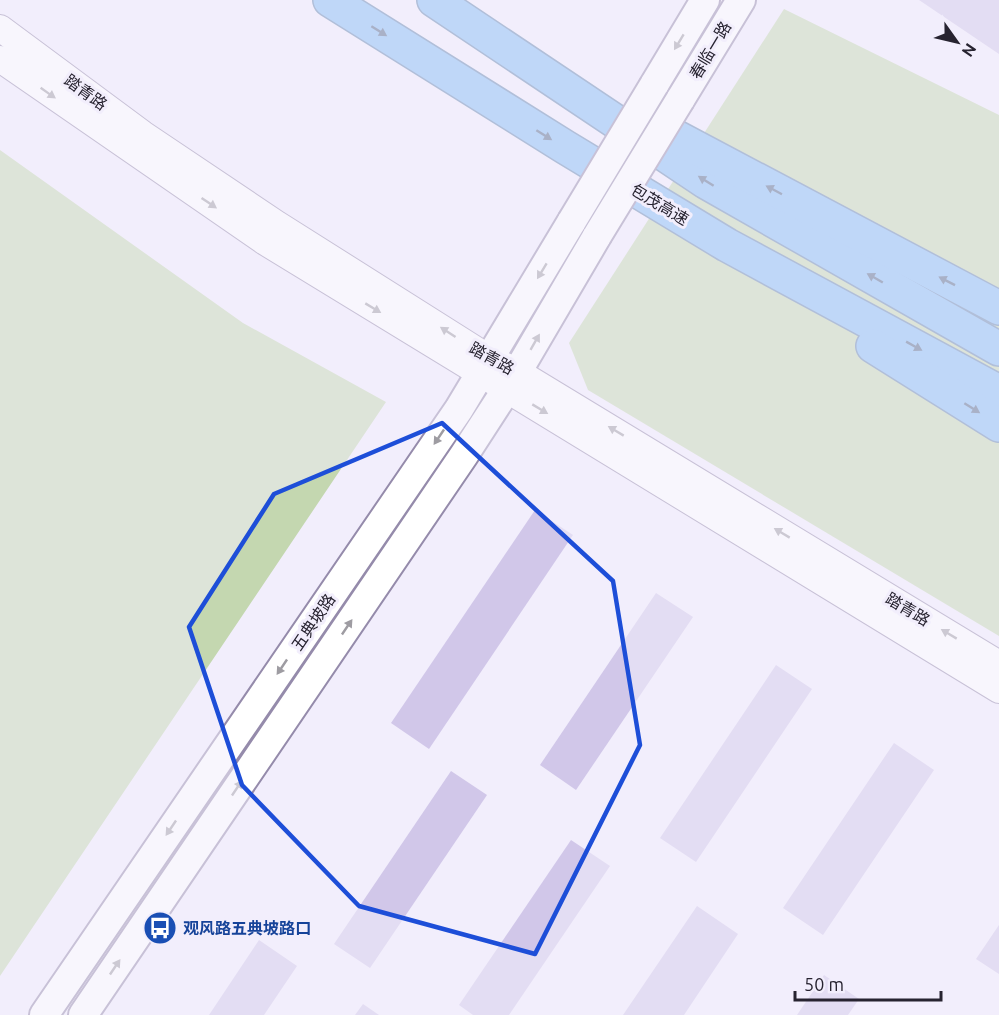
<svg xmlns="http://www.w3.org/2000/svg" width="999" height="1015" font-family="Ubuntu,'Noto Sans SC',sans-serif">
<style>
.green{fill:#c4d7b0}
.building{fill:#d1c7e9}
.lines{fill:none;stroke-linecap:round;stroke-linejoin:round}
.tertiary-casing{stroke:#958bab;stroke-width:28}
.secondary-casing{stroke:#958bab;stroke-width:32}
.motorway-casing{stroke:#6285af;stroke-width:36}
.tertiary{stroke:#fff;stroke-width:26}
.secondary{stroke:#fff;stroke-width:28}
.motorway{stroke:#82baf4;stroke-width:33}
.secondary-bridge-casing{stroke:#958bab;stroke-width:32;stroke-linecap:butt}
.secondary-bridge{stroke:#fff;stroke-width:28}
.oneway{fill:#506788}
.oneway2{fill:#9e9ca2}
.marked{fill:none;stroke:#1d4ed8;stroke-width:4.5;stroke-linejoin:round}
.labels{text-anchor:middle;stroke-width:6;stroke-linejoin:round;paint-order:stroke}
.street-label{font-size:16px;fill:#272330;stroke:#f2eefc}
.transit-label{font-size:16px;font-weight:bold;fill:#164399;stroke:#f2eefc;text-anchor:start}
</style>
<rect width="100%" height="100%" fill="#f2eefc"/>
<g class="green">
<path d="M784 9 999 115V636L588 390 569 343Z"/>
<path d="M0 150 243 323 386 402 0 976Z"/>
</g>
<g class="building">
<path d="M919 0H999V54Z"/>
<path d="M535 510 573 535 429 749 391 723Z"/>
<path d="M656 593 693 617 576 790 540 765Z"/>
<path d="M776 665 812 689 696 862 660 838Z"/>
<path d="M894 743 934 770 823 935 783 908Z"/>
<path d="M451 771 487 795 370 968 334 944Z"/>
<path d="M571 840 610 866 509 1015H473L459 1005Z"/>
<path d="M697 906 738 934 684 1015H623Z"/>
<path d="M999 925V974L976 959Z"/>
<path d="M259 940 297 966 264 1015H209Z"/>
<path d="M824 975 859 999 848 1015H797Z"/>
<path d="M363 1004 379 1015H355Z"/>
</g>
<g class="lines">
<defs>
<g id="tertiary">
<path d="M0 28 143 134 277 224 489 358 518 372 999 664"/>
<path d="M0 59 265 242 999 690"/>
</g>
<g id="secondary">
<path d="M654 85 705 0"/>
<path d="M680 100 741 0"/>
<path d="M44 1015 459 409 572 221"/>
<path d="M83 1015 464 455 512 381 597 236"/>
</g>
<g id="motorway">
<path d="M330 0 565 147 727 245 999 392"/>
<path d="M434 0 706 182 999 349"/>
<path d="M661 129 999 308"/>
<path d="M873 346 999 425"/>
</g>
</defs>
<use href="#tertiary" class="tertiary-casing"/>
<use href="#secondary" class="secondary-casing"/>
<use href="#motorway" class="motorway-casing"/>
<use href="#tertiary" class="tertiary"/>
<use href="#secondary" class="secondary"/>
<use href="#motorway" class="motorway"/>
<defs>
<g id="secondary-bridge">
<path d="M572 221 654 85"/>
<path d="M597 236 680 100"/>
</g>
</defs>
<use href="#secondary-bridge" class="secondary-bridge-casing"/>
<use href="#secondary-bridge" class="secondary-bridge"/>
</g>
<defs><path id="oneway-solid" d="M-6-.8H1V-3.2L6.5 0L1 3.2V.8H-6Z" transform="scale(1.5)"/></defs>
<g class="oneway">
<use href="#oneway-solid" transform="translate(379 31) rotate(32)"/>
<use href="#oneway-solid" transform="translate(544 135) rotate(32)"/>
<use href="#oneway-solid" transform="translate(706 181) rotate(-148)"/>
<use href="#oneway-solid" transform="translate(774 190) rotate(-152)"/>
<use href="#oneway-solid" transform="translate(875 278) rotate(-150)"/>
<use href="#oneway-solid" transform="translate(947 281) rotate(-153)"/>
<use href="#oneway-solid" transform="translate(914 346) rotate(29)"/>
<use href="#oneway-solid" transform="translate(972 408) rotate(32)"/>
</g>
<g class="oneway2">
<use href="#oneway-solid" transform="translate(679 42) rotate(121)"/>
<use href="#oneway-solid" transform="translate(48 93) rotate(35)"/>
<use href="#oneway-solid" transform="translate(209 203) rotate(34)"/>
<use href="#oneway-solid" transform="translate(542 271) rotate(121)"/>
<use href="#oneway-solid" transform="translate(373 308) rotate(31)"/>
<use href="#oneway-solid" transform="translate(448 332) rotate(-147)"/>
<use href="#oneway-solid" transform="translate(535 342) rotate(-60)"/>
<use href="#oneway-solid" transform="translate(540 409) rotate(31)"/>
<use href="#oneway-solid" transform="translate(616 431) rotate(-149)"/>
<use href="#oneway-solid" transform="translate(439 437) rotate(124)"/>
<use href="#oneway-solid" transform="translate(782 533) rotate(-149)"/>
<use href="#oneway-solid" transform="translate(347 627) rotate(-56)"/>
<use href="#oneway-solid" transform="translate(949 634) rotate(-149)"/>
<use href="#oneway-solid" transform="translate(282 667) rotate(124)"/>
<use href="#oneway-solid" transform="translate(237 788) rotate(-56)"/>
<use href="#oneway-solid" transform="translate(171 828) rotate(124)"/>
<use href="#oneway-solid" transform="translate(115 967) rotate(-56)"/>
</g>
<path d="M0 0H999V1015H0ZM442 423 613 581 640 745 535 954 359 906 242 785 189 627 274 494Z" fill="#f2eefc" fill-opacity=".55" fill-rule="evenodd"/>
<path class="marked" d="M442 423 613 581 640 745 535 954 359 906 242 785 189 627 274 494Z"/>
<defs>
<symbol id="bus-disc" viewBox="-11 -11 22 22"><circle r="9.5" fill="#1a4fb4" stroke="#f2eefc"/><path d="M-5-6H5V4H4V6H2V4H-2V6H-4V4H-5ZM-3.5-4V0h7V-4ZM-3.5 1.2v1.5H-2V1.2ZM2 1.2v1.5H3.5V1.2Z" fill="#fff"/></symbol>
</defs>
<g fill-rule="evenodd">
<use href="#bus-disc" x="141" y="909" width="38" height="38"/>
</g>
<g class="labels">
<g class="street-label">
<text transform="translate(710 50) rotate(-59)" y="6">春临一路</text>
<text transform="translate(86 92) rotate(36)" y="6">踏青路</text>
<text transform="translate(660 204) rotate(31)" y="6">包茂高速</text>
<text transform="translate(492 358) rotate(29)" y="6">踏青路</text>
<text transform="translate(908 609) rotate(31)" y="6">踏青路</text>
<text transform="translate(313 622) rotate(-56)" y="6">五典坡路</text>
</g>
<g class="transit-label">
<text x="183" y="934">观风路五典坡路口</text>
</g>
</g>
<g transform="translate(957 42) rotate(124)" stroke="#f2eefc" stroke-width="4.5" paint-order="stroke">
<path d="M0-4.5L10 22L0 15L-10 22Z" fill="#272330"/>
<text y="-9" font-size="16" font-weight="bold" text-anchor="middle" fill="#272330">N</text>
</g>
<path d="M795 991v9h146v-9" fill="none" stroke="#272330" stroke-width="3"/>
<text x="804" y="991" font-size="18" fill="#272330" stroke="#f2eefc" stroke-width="4.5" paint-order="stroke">50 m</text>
</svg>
